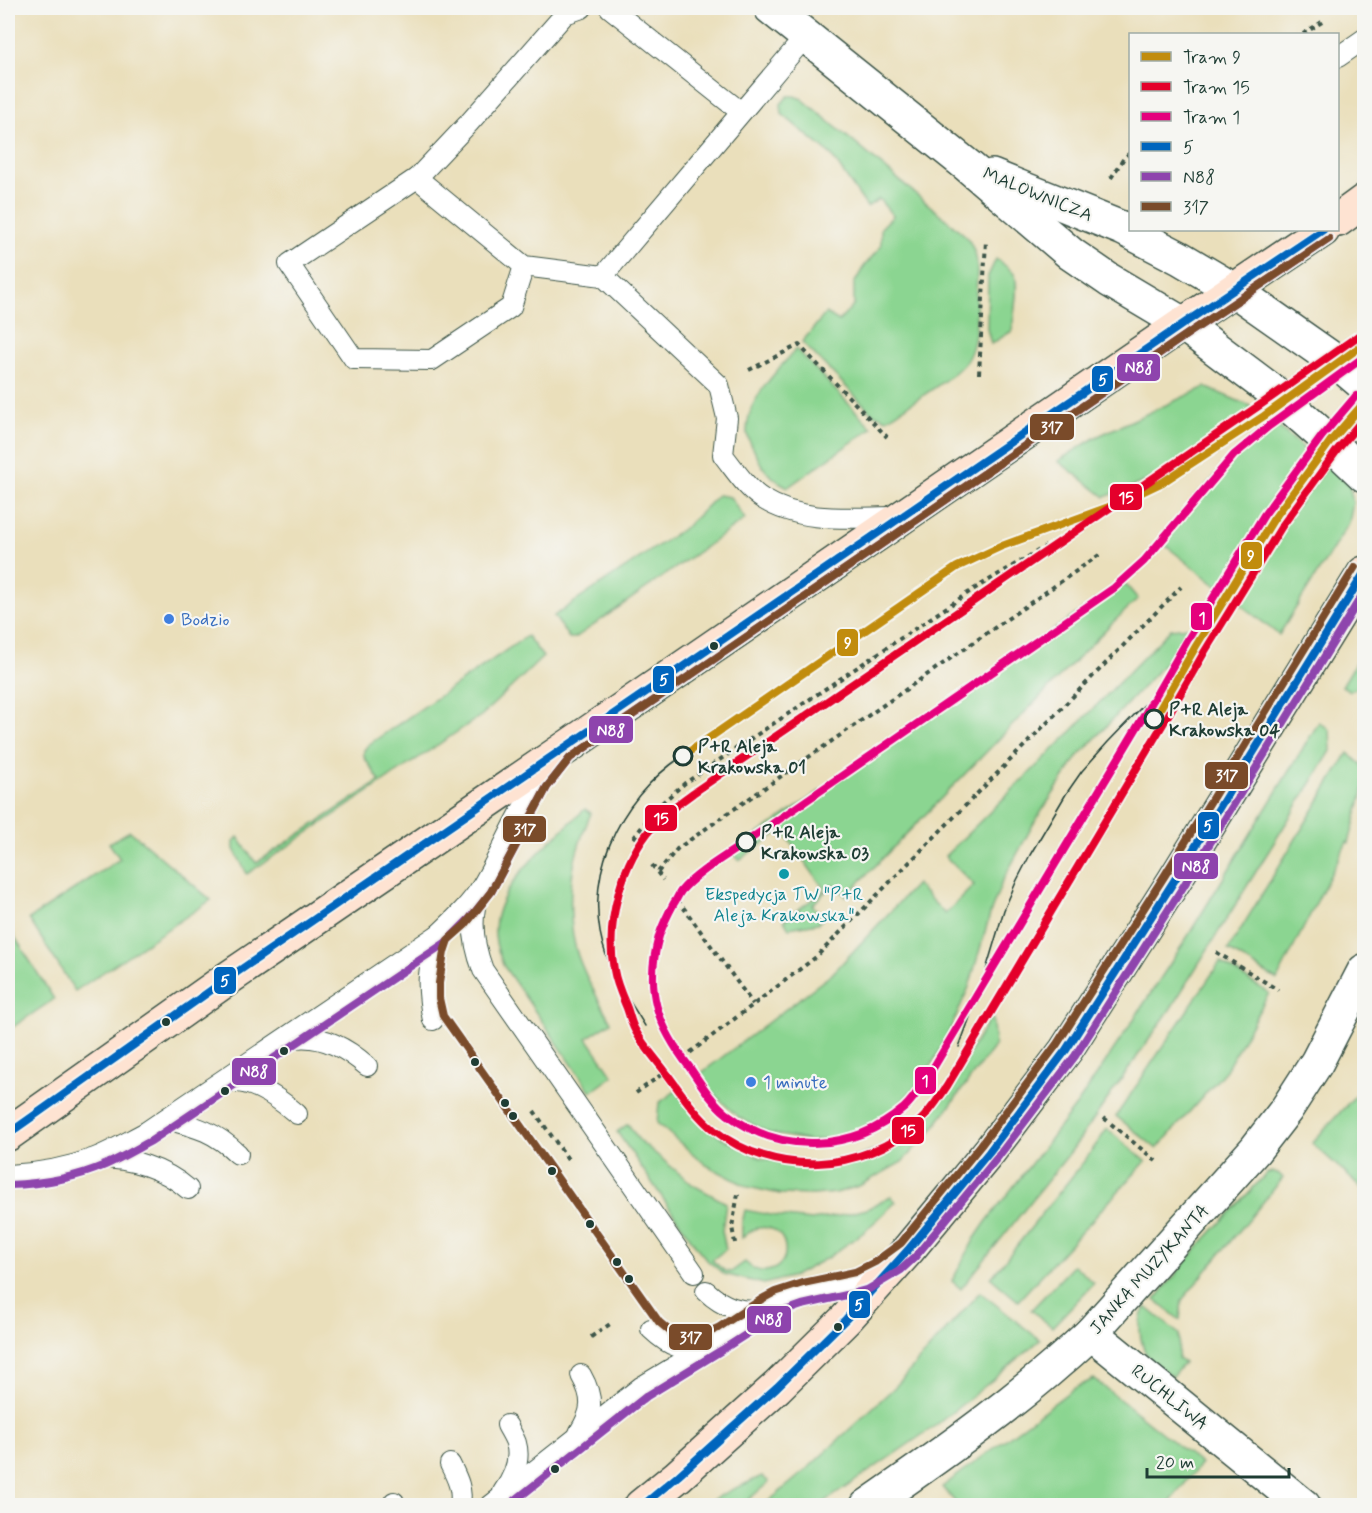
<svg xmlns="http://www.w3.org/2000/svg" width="1372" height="1513" font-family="Mynerve,sans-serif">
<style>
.green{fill:#8bd591;stroke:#558962;stroke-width:1.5}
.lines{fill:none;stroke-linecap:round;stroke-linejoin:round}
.service-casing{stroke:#3d5548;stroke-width:22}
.minor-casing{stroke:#3d5548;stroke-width:36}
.secondary-casing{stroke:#3d5548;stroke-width:36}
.path{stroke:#3d5548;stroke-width:4;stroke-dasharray:4.5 4.5;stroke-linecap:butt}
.service{stroke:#fff;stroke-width:20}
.minor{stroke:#fff;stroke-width:33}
.secondary{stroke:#fee3d2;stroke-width:33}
.tram{stroke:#1f3d34;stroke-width:1.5}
.bus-1-casing{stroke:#f6f6f2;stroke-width:12}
.bus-2-casing{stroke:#f6f6f2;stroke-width:12}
.bus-3-casing{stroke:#f6f6f2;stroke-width:12}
.bus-1{stroke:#0065bd;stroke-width:8}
.bus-2{stroke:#8e44ad;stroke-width:8}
.bus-3{stroke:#7a4b2a;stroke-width:8}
.tram-1-casing{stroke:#f6f6f2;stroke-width:12}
.tram-2-casing{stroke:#f6f6f2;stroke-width:12}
.tram-3-casing{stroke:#f6f6f2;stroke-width:12}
.tram-1{stroke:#c18c0d;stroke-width:8}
.tram-2{stroke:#e4002b;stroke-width:8}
.tram-3{stroke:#e5007d;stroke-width:8}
.shop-dot{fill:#3f7fe0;stroke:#f6f6f2;stroke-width:2}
.bus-dot{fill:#1f3d34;stroke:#f6f6f2;stroke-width:2}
.stop-dot{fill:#f6f6f2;stroke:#1f3d34;stroke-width:3}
.culture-dot{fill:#0f9aa8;stroke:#f6f6f2;stroke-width:2}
.labels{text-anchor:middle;stroke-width:4.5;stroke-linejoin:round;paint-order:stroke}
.street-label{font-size:18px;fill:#1f3d34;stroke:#f6f6f2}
.shop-label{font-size:18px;fill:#366cbe;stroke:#f6f6f2;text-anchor:start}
.stop-label{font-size:18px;font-weight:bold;fill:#1f3d34;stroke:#f6f6f2;text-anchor:start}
.culture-label{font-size:18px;fill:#0d838f;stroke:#f6f6f2}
.line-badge{stroke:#f6f6f2;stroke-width:2}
.badge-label{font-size:16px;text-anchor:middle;font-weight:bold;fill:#fff}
</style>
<rect width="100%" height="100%" fill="#f6f6f2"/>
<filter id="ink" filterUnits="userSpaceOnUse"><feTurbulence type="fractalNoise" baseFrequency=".0167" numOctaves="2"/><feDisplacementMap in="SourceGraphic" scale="12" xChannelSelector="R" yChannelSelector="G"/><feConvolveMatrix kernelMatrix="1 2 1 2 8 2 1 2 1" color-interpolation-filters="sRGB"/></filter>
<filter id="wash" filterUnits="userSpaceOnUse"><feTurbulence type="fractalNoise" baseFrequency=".008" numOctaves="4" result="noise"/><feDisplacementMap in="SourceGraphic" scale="24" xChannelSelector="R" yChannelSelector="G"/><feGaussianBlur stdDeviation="1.35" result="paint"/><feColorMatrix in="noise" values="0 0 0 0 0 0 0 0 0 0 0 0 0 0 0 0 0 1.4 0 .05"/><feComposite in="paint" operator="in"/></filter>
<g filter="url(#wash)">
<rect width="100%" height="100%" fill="#eadfbb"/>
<g class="green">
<path d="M788 96H794L802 99 966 236C981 258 977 269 976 294 976 314 978 339 968 358 958 376 906 406 887 419L872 413 802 342 826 313 839 321 854 305V284L863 268 881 246V228L893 216 879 199 867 207 831 155 782 114 781 104Z"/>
<path d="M996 259C1002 263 1010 269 1014 274 1020 283 1013 319 1012 331L991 344 987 329 988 276Z"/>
<path d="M796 349 872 428 788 487C771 478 764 472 756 454 753 448 748 440 747 433 746 399 776 373 796 349Z"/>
<path d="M1205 387 1257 409 1220 437 1165 474 1105 497 1058 461 1096 437Z"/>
<path d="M1274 423 1308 452 1265 513 1219 588 1160 541 1183 512 1235 454Z"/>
<path d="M1327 466 1349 484 1353 503 1349 523 1279 635 1236 601 1281 527Z"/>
<path d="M718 495 730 497 745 519 575 638H569L554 616 687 526Z"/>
<path d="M1122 580 1138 599 1110 625 846 896 833 884 812 905 824 917 818 923 789 928 784 920 825 890 782 830 739 860 732 852 1088 606Z"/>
<path d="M1187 627 1192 630 1165 663 1076 759 1034 823 1002 882 991 911 969 987 945 1041 924 1078 898 1106 872 1125 841 1137 811 1141 769 1133 738 1117 696 1077 832 974 916 884 945 914 974 885 945 856 1058 745 1171 629Z"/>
<path d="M527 636 543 657 482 715 247 874 234 849V842L238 837 256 863 380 781 364 757V750L368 745Z"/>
<path d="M1364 649V686L1350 691 1342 686Z"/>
<path d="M1319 722 1330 730 1331 751 1171 1008 1072 1150 961 1289 952 1281 975 1238 986 1222 1078 1103 1128 1028 1183 944Z"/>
<path d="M1348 753 1364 767V788L1349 843 1347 842 1277 980 1228 950Z"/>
<path d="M585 809 591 813C584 830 577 847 574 865 569 891 569 931 578 956 586 979 599 1001 611 1022L587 1038 613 1076 591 1092 503 965C499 953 494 942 495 929 497 882 553 840 585 809Z"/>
<path d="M130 831 211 900 75 991 29 919 120 859 109 843Z"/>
<path d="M11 931 54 999 10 1029 8 1025V934Z"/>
<path d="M1220 962 1269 993 1226 1070 1157 1149 1116 1116Z"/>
<path d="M992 1015 995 1045 932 1130 902 1162 859 1186 836 1193 813 1195 780 1194 748 1187 706 1165 657 1123 659 1103 677 1090 695 1114 722 1138 761 1158 808 1166 846 1161 888 1146 919 1124 946 1090Z"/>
<path d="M1364 1086V1190L1312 1143Z"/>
<path d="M628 1124 638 1139 693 1185 726 1203 722 1231 726 1249 712 1260 725 1271 731 1272 745 1262C752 1268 758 1272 766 1271 796 1268 789 1222 758 1228 752 1229 747 1234 742 1238V1223L745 1210 776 1216 811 1220 839 1216 867 1209 891 1196 896 1202 864 1232 827 1258 794 1276 764 1284 724 1274 708 1261 698 1249 617 1132Z"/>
<path d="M1107 1129 1146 1161 1018 1301 991 1278 1086 1159Z"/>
<path d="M1272 1172 1278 1173 1283 1178 1182 1300 1180 1320 1155 1300 1197 1248 1267 1173Z"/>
<path d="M1074 1265 1094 1283 1052 1327 1031 1310Z"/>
<path d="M980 1292 1040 1340 995 1378 935 1426 820 1505H764L806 1470 896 1386Z"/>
<path d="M1146 1307 1179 1334 1178 1359 1184 1363 1172 1377C1165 1371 1150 1361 1146 1354 1140 1342 1136 1318 1146 1307Z"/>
<path d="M1094 1379 1201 1464 1167 1505H958L942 1487 1073 1389Z"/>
<path d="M762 1476 769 1482 742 1505H706C723 1491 743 1486 762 1476Z"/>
</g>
</g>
<g filter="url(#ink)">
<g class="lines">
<defs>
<g id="service">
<path d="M610 8 741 112"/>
<path d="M806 36 603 276 719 385 727 418 723 455C735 470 747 489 763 499 803 524 853 517 898 517"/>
<path d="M1338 57 1364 39"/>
<path d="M417 178 469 123 565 14 582 8"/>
<path d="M524 266 511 307 432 360 354 359 289 264 417 178 524 266 603 276"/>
<path d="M479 894C469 919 474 946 483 970L694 1273"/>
<path d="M433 1020C426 987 427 966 439 934"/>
<path d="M285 1040C316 1031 344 1046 367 1066"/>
<path d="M218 1084C247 1075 276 1096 297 1114"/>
<path d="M166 1119C197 1127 214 1131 238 1154"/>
<path d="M99 1158C130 1158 164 1168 188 1189"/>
<path d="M8 1175C36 1174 68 1168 95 1158 113 1151 129 1141 146 1132L439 934C455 919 471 904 482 886 505 847 521 805 547 768"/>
<path d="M706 1291C723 1307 740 1313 764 1310"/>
<path d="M651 1329C669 1346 681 1352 706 1344"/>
<path d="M579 1433C593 1411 594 1398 581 1375"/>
<path d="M450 1464C457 1478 463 1489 460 1506"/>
<path d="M503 1492C513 1478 521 1460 516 1443 514 1437 510 1431 507 1425"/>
<path d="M394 1502 395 1506"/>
<path d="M490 1506 641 1387 717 1341 764 1310 778 1302 799 1295 822 1289 849 1284 865 1279 880 1271"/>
</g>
<g id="minor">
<path d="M771 8 968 166 1071 254 1109 280 1183 324 1276 394 1321 434 1364 475"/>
<path d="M992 176 1124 229 1180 258 1234 290 1338 363 1364 385"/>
<path d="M1091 1333 1304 1506"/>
<path d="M867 1506C945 1452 1022 1398 1091 1333L1255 1150 1286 1110 1317 1062 1364 971"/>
</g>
<g id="secondary">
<path d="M1338 220 1364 201"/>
<path d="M8 1134 227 979 563 750 1183 324 1323 230"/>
<path d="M641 1506 678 1476 777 1387 846 1319 908 1250 989 1152 1066 1050 1174 881 1364 573"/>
</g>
</defs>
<use href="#service" class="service-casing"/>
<use href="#minor" class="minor-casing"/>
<use href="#secondary" class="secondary-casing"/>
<g class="path">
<path d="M1303 34 1322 22"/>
<path d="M1111 178 1124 158 1130 153"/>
<path d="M749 370 799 345 887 437"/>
<path d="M979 374 986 240"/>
<path d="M638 845 633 839 656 808 685 783 974 589 1046 546"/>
<path d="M652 865 663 880"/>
<path d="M658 872 677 849 714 823 1102 553"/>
<path d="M678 900 753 1004"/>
<path d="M1216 952 1278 990"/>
<path d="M683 1058 816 957 1181 587"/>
<path d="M636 1093 665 1072"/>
<path d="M534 1111 570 1162"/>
<path d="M1104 1118 1156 1161"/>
<path d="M735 1243 732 1227 738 1194"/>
<path d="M591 1337 613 1322"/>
</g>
<use href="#service" class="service"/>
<use href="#minor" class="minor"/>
<use href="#secondary" class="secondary"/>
<g class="tram">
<path d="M645 1026C632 1004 616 982 607 958 579 882 617 799 683 756"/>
<path d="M959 1047 979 993 1004 910 1017 880 1030 855 1066 794 1082 771 1108 742 1167 681 1196 646"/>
</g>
<defs>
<g id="bus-1">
<path d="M8 1134 227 979 1183 324 1323 230"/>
<path d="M642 1506 678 1476 777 1387 846 1319 908 1250 989 1152 1066 1050 1174 881 1364 573"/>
</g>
<g id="bus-2">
<path d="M9 1185C41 1184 75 1178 105 1165 121 1158 136 1149 151 1141L445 943 470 918 491 892 547 787 570 758 1189 333 1329 239"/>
<path d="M508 1506 647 1396 722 1350 770 1319 782 1312 802 1305 851 1294 869 1289 901 1270 915 1257 997 1158 1075 1056 1183 887 1364 592"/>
</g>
<path id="bus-3" d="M1329 239 1189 333 570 758 547 787 491 892 465 925 448 940 444 952 439 983V998L443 1016 659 1322 672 1333 682 1337H696L707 1333 718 1328 762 1299 775 1292 803 1283 855 1272 875 1262 901 1243 981 1145 1057 1044 1165 875 1355 567"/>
</defs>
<use href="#bus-1" class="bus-1-casing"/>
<use href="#bus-2" class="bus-2-casing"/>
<use href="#bus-3" class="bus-3-casing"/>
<use href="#bus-1" class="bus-1"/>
<use href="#bus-2" class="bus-2"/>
<use href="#bus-3" class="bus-3"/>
<defs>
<g id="tram-1">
<path d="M1154 719 1196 646 1273 520 1330 442 1364 403"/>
<path d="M683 756 957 567 1002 546 1117 504 1163 482 1264 416 1364 344"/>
</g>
<path id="tram-2" d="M1358 336 1263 403 693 793C680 803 665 812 654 825 622 861 605 922 614 970 616 983 622 996 627 1008 630 1016 631 1023 635 1030 643 1045 654 1057 664 1070 680 1091 694 1114 714 1130 774 1177 862 1174 919 1122 930 1112 938 1099 947 1086L1163 724 1205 651 1282 526 1338 449 1364 418"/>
<path id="tram-3" d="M1356 396 1322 436 1264 515 1187 641 1145 714 929 1075C921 1087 914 1099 904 1108 853 1152 781 1155 727 1114 712 1102 701 1084 690 1068 657 1025 644 990 659 936 663 924 668 914 674 903 677 899 678 895 681 891 696 873 726 856 746 842L1114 588 1144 561 1234 455 1269 426 1364 357"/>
</defs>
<use href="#tram-1" class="tram-1-casing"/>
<use href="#tram-2" class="tram-2-casing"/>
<use href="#tram-3" class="tram-3-casing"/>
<use href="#tram-1" class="tram-1"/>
<use href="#tram-2" class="tram-2"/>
<use href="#tram-3" class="tram-3"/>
</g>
</g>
<g class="shop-dot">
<circle cx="169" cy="619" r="6"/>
<circle cx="751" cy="1082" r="6"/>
</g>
<g class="bus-dot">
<circle cx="714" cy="646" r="5"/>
<circle cx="166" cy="1022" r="5"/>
<circle cx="284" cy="1051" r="5"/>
<circle cx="475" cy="1062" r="5"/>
<circle cx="225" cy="1091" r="5"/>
<circle cx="505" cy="1103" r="5"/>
<circle cx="513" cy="1116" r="5"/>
<circle cx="552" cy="1171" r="5"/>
<circle cx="590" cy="1224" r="5"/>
<circle cx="617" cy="1262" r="5"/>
<circle cx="629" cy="1279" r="5"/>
<circle cx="838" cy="1327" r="5"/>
<circle cx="555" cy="1469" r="5"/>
</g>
<g class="stop-dot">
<circle cx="1154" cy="719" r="9"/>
<circle cx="683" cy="756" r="9"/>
<circle cx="746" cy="842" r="9"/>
</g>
<circle class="culture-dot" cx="784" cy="874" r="6"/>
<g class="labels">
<g class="street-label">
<text transform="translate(1038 194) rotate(22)" y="6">MALOWNICZA</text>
<text transform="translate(1149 1269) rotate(-48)" y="6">JANKA MUZYKANTA</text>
<text transform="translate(1170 1397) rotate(39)" y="6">RUCHLIWA</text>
</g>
<g class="shop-label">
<text x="181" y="625">Bodzio</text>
<text x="763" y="1088">1 minute</text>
</g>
<g class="stop-label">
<text x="1169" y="715">P+R Aleja<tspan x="1169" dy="21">Krakowska 04</tspan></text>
<text x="698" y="752">P+R Aleja<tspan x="698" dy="21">Krakowska 01</tspan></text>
<text x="761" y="838">P+R Aleja<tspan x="761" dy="21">Krakowska 03</tspan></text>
</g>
<g class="culture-label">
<text x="784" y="900">Ekspedycja TW "P+R<tspan x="784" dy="21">Aleja Krakowska"</tspan></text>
</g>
</g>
<g class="line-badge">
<rect x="1116" y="353" width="45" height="29" rx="6" fill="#8e44ad"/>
<rect x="1091" y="365" width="23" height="28" rx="6" fill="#0065bd"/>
<rect x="1029" y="413" width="46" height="28" rx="6" fill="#7a4b2a"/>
<rect x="1109" y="483" width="34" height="28" rx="6" fill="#e4002b"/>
<rect x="1240" y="541" width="23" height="29" rx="6" fill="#c18c0d"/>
<rect x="1190" y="602" width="23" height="29" rx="6" fill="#e5007d"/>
<rect x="836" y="628" width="23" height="29" rx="6" fill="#c18c0d"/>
<rect x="652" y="665" width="23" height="29" rx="6" fill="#0065bd"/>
<rect x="588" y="715" width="46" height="29" rx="6" fill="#8e44ad"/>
<rect x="1204" y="761" width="45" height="29" rx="6" fill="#7a4b2a"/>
<rect x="644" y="804" width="34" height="28" rx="6" fill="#e4002b"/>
<rect x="1197" y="811" width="23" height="29" rx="6" fill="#0065bd"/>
<rect x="502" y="815" width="45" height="28" rx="6" fill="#7a4b2a"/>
<rect x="1173" y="852" width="46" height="28" rx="6" fill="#8e44ad"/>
<rect x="213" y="966" width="24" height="29" rx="6" fill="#0065bd"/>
<rect x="231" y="1057" width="46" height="29" rx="6" fill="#8e44ad"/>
<rect x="914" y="1066" width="23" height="29" rx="6" fill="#e5007d"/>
<rect x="891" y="1116" width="34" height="29" rx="6" fill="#e4002b"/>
<rect x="848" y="1290" width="23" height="29" rx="6" fill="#0065bd"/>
<rect x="746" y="1305" width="46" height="29" rx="6" fill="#8e44ad"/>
<rect x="668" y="1323" width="45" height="28" rx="6" fill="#7a4b2a"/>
</g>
<g class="badge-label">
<text x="1139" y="373">N88</text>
<text x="1103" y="385">5</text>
<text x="1052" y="433">317</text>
<text x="1126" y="503">15</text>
<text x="1251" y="561">9</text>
<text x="1202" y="623">1</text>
<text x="848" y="648">9</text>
<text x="664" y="685">5</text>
<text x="611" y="736">N88</text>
<text x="1227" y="781">317</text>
<text x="661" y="824">15</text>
<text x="1208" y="831">5</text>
<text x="525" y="835">317</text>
<text x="1196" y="872">N88</text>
<text x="225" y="986">5</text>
<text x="254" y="1077">N88</text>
<text x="925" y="1086">1</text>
<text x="908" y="1136">15</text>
<text x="859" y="1310">5</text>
<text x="769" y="1325">N88</text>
<text x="691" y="1343">317</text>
</g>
<rect width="1372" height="1513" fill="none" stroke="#f6f6f2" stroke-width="30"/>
<rect x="1129" y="33" width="210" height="198" fill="#f6f6f2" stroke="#a0aca6" stroke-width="1.5"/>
<rect x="1141" y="52" width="30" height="9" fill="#c18c0d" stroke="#a0aca6" stroke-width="1.5"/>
<text x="1183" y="63" font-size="18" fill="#1f3d34">Tram 9</text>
<rect x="1141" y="82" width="30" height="9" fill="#e4002b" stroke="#a0aca6" stroke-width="1.5"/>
<text x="1183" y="93" font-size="18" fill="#1f3d34">Tram 15</text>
<rect x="1141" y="112" width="30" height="9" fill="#e5007d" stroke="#a0aca6" stroke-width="1.5"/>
<text x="1183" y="123" font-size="18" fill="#1f3d34">Tram 1</text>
<rect x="1141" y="142" width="30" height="9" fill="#0065bd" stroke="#a0aca6" stroke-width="1.5"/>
<text x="1183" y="153" font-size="18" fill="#1f3d34">5</text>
<rect x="1141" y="172" width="30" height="9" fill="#8e44ad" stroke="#a0aca6" stroke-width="1.5"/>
<text x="1183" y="183" font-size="18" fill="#1f3d34">N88</text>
<rect x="1141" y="202" width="30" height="9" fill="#7a4b2a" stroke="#a0aca6" stroke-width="1.5"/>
<text x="1183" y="213" font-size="18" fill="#1f3d34">317</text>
<path d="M1147 1468v9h142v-9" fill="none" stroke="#1f3d34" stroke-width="3"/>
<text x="1156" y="1468" font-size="18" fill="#1f3d34" stroke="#f6f6f2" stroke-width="4.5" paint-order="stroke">20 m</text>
</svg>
